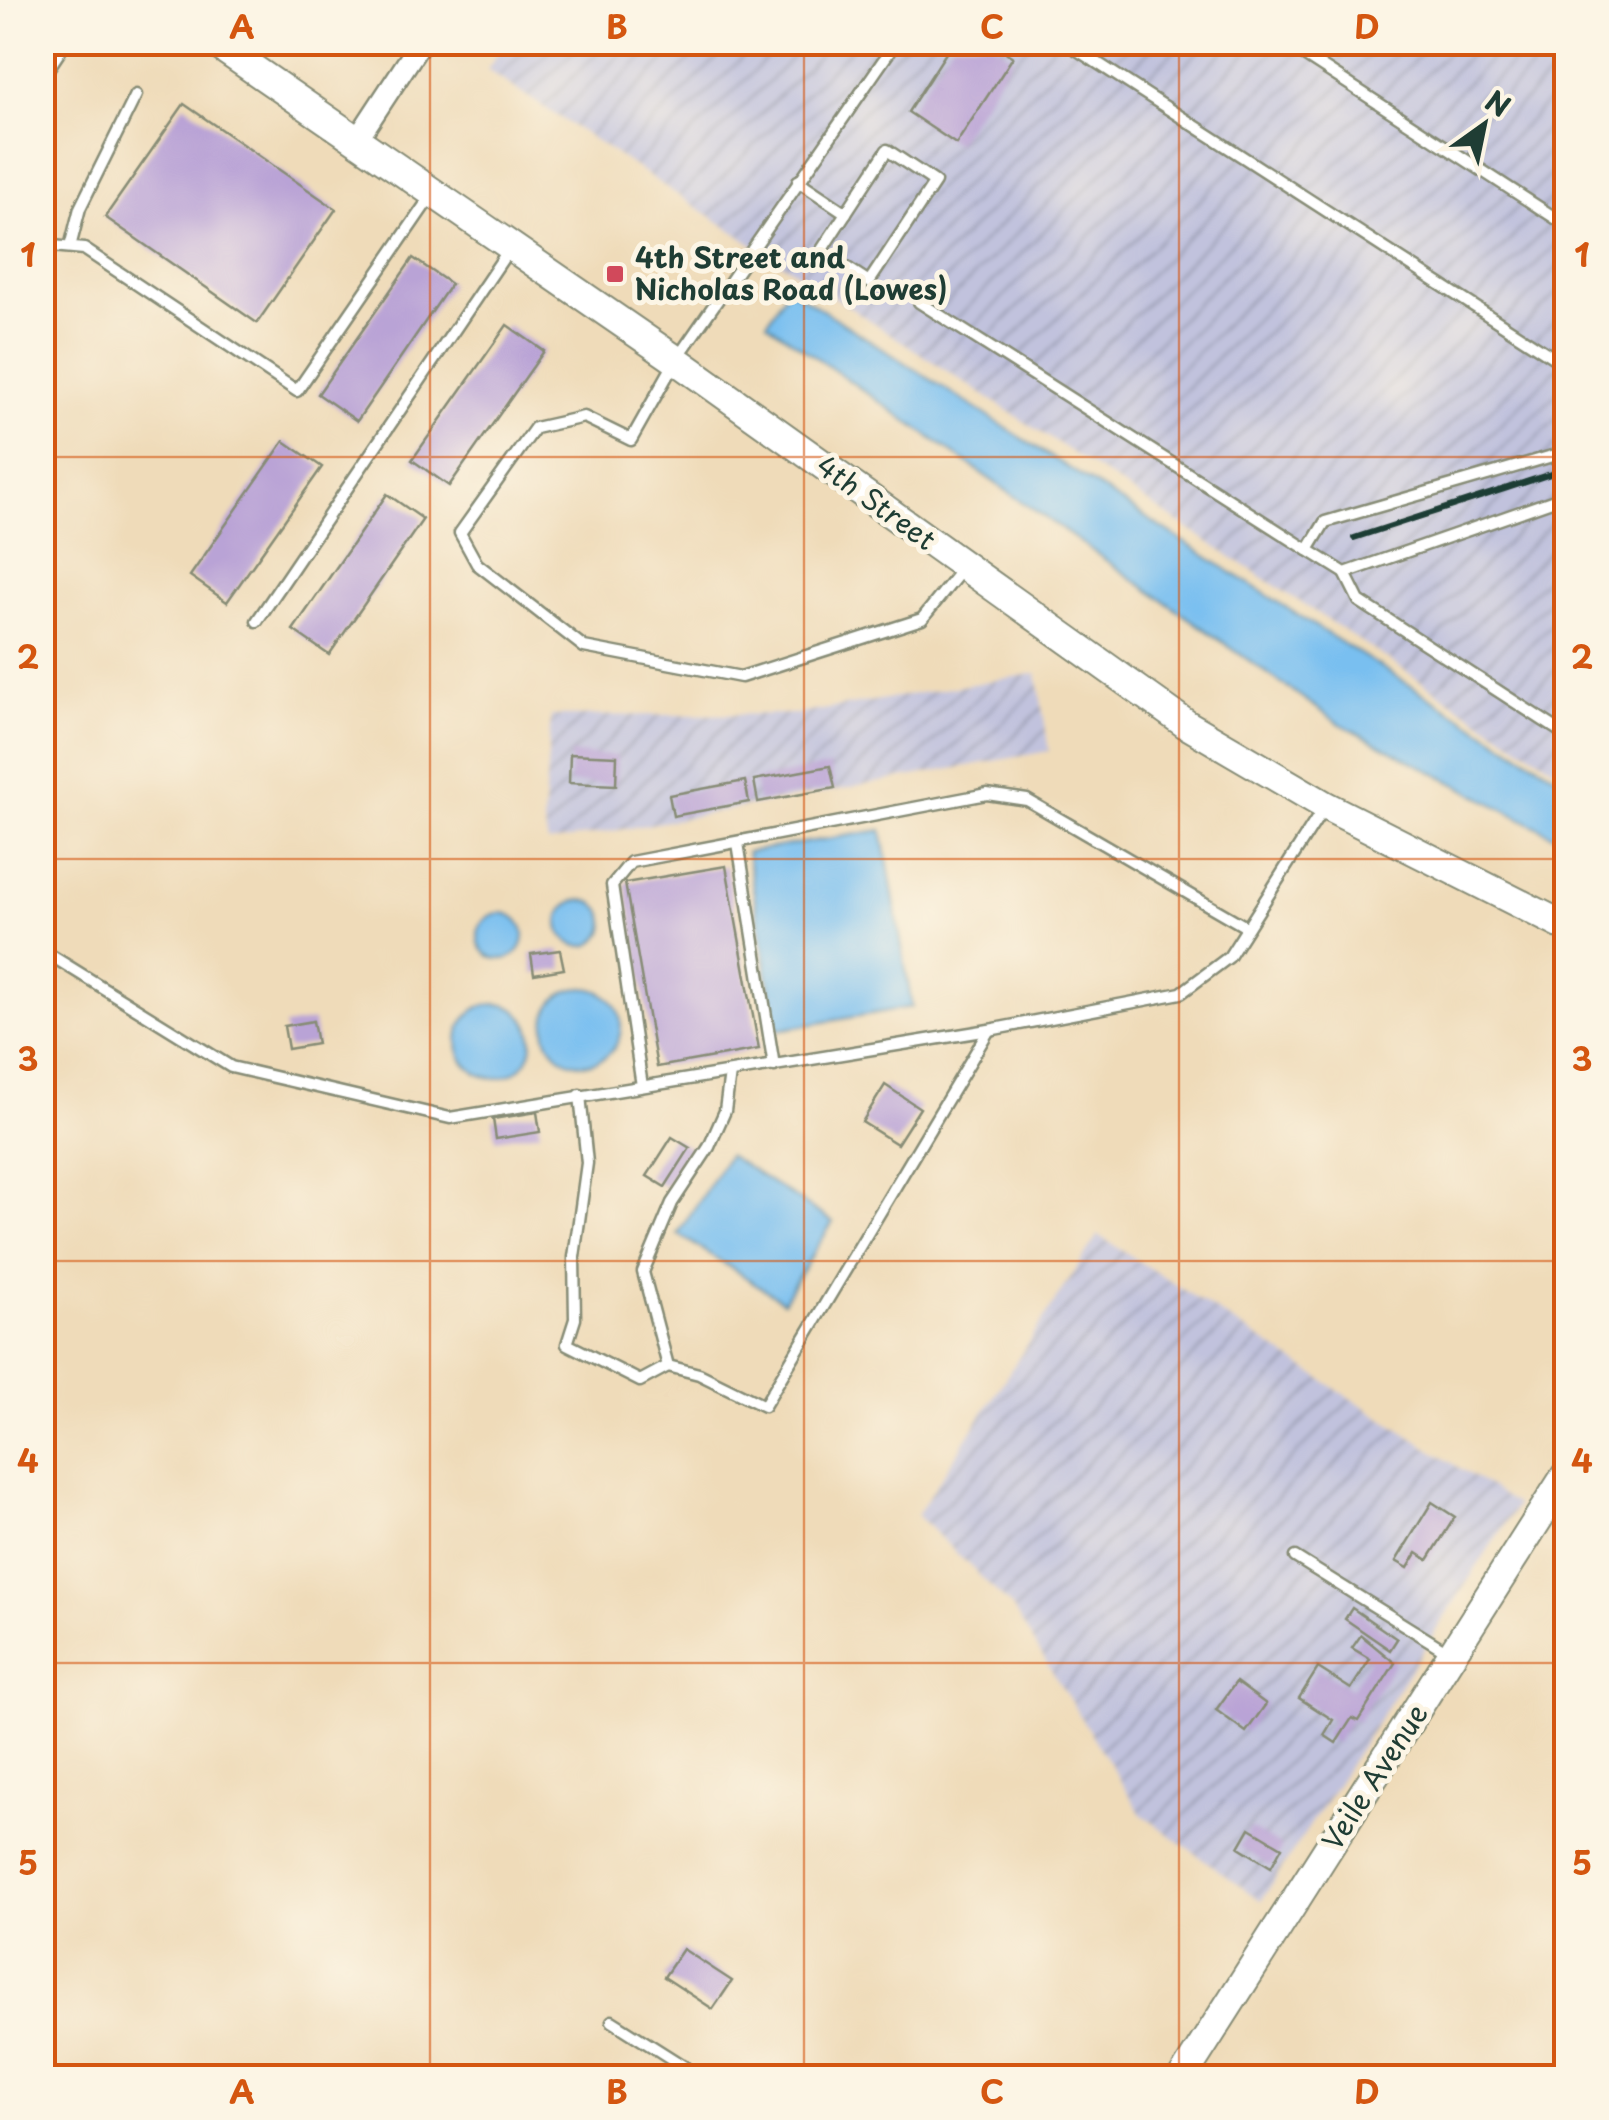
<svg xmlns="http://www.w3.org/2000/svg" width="1609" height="2120" font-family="'Playpen Sans',sans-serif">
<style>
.industrial{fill:url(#industrial-furrows)}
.water{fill:#79bff0;stroke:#4c7e92;stroke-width:2.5}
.building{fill:#b9a3d6}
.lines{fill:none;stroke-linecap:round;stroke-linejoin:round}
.service-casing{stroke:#878c76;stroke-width:15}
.minor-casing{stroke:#878c76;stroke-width:25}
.tertiary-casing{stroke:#878c76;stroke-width:32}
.service{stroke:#fff;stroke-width:10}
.minor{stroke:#fff;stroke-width:20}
.tertiary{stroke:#fff;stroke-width:28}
.rail{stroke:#1f3d34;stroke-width:6}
.grid{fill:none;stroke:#d45610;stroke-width:2.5;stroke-opacity:0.55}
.poi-dot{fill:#d1495b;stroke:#fcf5e5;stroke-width:4}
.labels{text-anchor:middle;stroke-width:10;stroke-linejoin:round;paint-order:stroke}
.poi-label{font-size:28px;font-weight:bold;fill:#1f3d34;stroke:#fcf5e5;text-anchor:start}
.street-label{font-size:28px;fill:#1f3d34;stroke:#fcf5e5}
.neatline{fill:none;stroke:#d45610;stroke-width:4}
.grid-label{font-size:32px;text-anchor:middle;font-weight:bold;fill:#d45610}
</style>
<defs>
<pattern id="industrial-furrows" width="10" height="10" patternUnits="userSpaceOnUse" patternTransform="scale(2.5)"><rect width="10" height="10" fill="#c1c2dd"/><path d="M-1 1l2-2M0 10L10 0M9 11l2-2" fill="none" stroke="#9c9fb4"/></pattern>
</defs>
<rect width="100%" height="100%" fill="#fcf5e5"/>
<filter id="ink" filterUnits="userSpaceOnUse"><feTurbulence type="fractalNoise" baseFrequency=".01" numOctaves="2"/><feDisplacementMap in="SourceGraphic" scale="20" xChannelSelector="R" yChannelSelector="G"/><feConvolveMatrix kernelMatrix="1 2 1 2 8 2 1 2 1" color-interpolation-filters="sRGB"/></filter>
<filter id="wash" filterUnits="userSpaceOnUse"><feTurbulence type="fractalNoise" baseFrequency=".0048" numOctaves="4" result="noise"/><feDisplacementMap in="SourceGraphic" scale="40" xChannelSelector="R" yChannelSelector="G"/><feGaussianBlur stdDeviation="2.25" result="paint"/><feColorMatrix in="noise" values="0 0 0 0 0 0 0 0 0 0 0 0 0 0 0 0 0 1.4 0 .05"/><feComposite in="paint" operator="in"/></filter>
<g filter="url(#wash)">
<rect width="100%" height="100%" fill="#efdbb9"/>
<g class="industrial">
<path d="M505 42 1566 43V776L487 70Z"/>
<path d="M1037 673 1049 751 548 843 543 819 551 716 798 714Z"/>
<path d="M1098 1235 1517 1505 1261 1901 1141 1814 1011 1606 917 1515Z"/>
</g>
<g class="water">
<path d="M788 288 1318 628 1566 782V842L1337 722 767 323Z"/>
<path d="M882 830 912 1007 777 1030 747 852Z"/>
<circle cx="582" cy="923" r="23"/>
<circle cx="501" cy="936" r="23"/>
<circle cx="583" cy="1026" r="38"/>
<circle cx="495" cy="1041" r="37"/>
<path d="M728 1155 833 1222 783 1301 678 1234Z"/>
</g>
<g id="blocks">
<g class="building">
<path d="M953 42H990L1013 57 956 144 908 112Z"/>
<path d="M184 104 336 209 257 323 105 217Z"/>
<path d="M413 258 451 284 357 421 318 394Z"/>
<path d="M507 325 544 351 449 486 412 460Z"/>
<path d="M284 441 322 467 227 602 190 576Z"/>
<path d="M387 494 423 519 329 655 293 630Z"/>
<path d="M570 754 617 756 616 785 569 783Z"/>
<path d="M830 766 835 788 758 802 754 780Z"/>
<path d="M745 781 749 802 673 816 669 795Z"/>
<path d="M726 866 759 1049 657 1067 625 883Z"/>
<path d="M560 950 564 969 534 974 531 954Z"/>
<path d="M313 1021 317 1044 288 1049 284 1026Z"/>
<path d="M885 1085 920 1108 897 1144 862 1122Z"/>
<path d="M537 1112 540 1132 496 1139 493 1119Z"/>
<path d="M672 1137 690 1148 665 1187 647 1176Z"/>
<path d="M1432 1502 1455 1517 1428 1560 1417 1553 1408 1568 1396 1561Z"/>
<path d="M1352 1608 1397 1639 1390 1650 1345 1619Z"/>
<path d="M1361 1635 1395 1663 1358 1721 1352 1718 1336 1743 1324 1735 1333 1720 1299 1698 1318 1668 1351 1689 1370 1659 1352 1648Z"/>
<path d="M1236 1682 1266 1704 1246 1732 1216 1710Z"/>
<path d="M1250 1828 1282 1847 1271 1867 1239 1847Z"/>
<path d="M683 1949 732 1981 713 2009 664 1977Z"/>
</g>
</g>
</g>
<g filter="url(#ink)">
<use href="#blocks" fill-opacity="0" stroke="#878c76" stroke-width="2.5"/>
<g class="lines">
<defs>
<g id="service">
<path d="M896 42 676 360 631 440 584 417 535 428 460 533 477 564 584 647 741 677 922 619 964 567"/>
<path d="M1065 42 1565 365 1566 360"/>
<path d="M1284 42 1566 225"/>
<path d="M42 78 66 42"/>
<path d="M887 150 935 182 869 282 821 251Z"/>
<path d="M798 181 846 213"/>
<path d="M42 245 84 249 297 391 431 196"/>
<path d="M70 247 80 208 136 95"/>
<path d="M919 302 1308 550"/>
<path d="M1566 452 1325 522 1308 550 1345 573 1566 496"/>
<path d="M1345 573 1359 601 1566 735"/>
<path d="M257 621 510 248"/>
<path d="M738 843 774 1066"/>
<path d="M42 950 231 1067 450 1118 989 1030 1181 993 1229 957 1323 809"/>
<path d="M642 1086 612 885 631 862 987 794 1027 800 1246 927"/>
<path d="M580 1095 587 1163 574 1257 575 1319 567 1344 640 1381 668 1366 643 1272 672 1203 709 1147 725 1111 730 1073"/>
<path d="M668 1366 699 1374 764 1406 989 1030"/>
<path d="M1295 1557 1451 1654"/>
<path d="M612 2021 702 2078"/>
</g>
<path id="minor" d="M356 141 421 42"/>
<g id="tertiary">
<path d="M214 42 676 360 1186 724 1326 806 1566 927"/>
<path d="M1182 2078 1566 1475"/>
</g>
</defs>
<use href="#service" class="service-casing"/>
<use href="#minor" class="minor-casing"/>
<use href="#tertiary" class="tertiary-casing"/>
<use href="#service" class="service"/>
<use href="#minor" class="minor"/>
<use href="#tertiary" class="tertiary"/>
<path class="rail" d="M1354 538 1566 469"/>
</g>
</g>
<path class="grid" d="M430 42V2078M804 42V2078M1179 42V2078M42 457H1566M42 859H1566M42 1261H1566M42 1663H1566"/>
<rect class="poi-dot" x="605" y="264" width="20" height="20" rx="5"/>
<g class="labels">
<g class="poi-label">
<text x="635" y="268">4th Street and<tspan x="635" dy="32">Nicholas Road (Lowes)</tspan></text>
</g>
<g class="street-label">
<text transform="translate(876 503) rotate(36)" y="10">4th Street</text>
<text transform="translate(1375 1777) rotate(-57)" y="10">Veile Avenue</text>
</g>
</g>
<rect width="1609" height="2120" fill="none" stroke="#fcf5e5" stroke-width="110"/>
<g transform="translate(1484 125) rotate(33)" stroke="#fcf5e5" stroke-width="8" paint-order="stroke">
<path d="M0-8L18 38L0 25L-18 38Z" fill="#1f3d34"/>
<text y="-15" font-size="28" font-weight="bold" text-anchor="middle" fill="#1f3d34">N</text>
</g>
<rect x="55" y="55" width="1499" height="2010" class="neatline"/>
<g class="grid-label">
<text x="242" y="39">A</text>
<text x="617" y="39">B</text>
<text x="992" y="39">C</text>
<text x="1367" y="39">D</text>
<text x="28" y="267">1</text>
<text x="1582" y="267">1</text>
<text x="28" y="669">2</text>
<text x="1582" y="669">2</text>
<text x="28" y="1071">3</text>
<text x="1582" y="1071">3</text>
<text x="28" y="1473">4</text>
<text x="1582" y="1473">4</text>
<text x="28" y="1875">5</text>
<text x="1582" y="1875">5</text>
<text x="242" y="2104">A</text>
<text x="617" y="2104">B</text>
<text x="992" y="2104">C</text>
<text x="1367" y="2104">D</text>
</g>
</svg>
